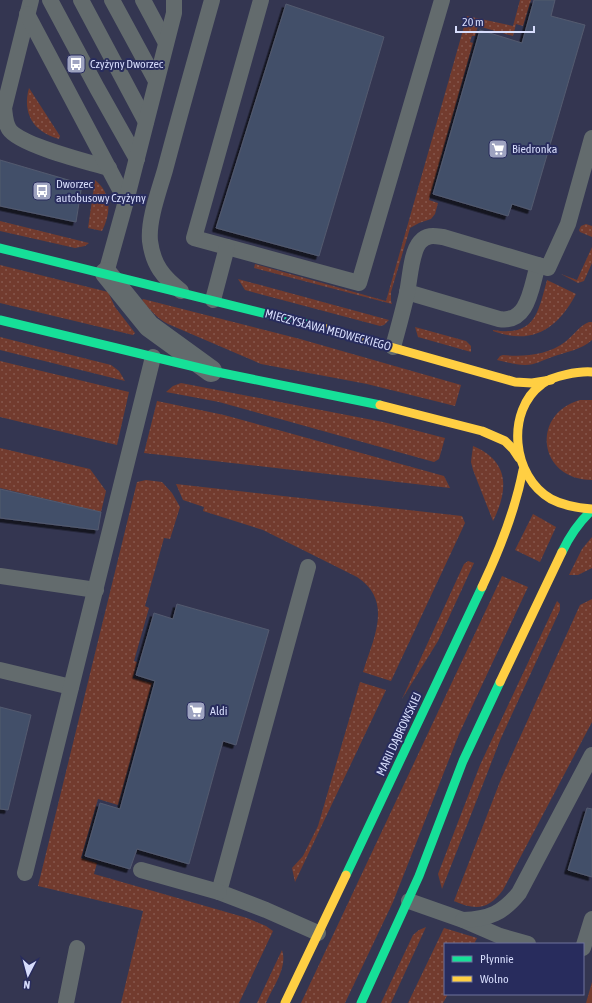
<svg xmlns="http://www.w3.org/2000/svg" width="592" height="1003" font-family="'Asap Condensed',sans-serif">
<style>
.grass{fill:url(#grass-dots)}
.park{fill:url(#park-crowns)}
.building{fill:#435069;stroke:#535a6f;filter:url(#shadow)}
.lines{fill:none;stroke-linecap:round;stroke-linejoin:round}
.lane{stroke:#636b6d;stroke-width:16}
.street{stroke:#636b6d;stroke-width:22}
.fast{stroke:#16e098;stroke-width:9}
.slow{stroke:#ffcf43;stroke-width:9}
.labels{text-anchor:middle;stroke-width:4;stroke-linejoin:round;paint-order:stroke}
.poi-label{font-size:12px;fill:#d7ddfc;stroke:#282c5d;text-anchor:start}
.street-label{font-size:12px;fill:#d7ddfc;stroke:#282c5d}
</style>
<defs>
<pattern id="grass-dots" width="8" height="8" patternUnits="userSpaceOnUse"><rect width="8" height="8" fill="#723b2e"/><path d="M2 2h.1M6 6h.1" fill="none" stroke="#85574d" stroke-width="1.8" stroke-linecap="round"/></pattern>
<pattern id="park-crowns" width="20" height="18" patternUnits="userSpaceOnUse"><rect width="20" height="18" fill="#723b2e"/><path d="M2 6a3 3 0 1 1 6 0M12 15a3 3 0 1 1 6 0" fill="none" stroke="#85574d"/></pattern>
<filter id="shadow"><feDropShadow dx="-3.5" dy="3.5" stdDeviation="0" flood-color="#0009"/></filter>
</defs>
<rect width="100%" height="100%" fill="#343651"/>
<g class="grass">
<path d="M520 0H531L523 26 516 24 513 36 478 26 475 36H472L470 42 473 43 429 200 438 203 435 214 431 219 419 223 410 228 391 292V301L392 304 254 268 255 264 386 301 467 16 513 26Z"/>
<path d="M29 88 60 136 59 139C33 132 22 113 29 88Z"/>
<path d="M95 180C112 194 111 213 102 231L88 228Z"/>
<path d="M0 221 89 243 85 246 75 248 0 231Z"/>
<path d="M586 224 592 226V237L580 232 579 230 581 226Z"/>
<path d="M592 247V263L584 281 578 283 561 274 577 280Z"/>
<path d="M0 265 108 292 115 307 135 333 133 335 0 303Z"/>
<path d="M238 279 378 317 389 320 384 325 380 326 245 290Z"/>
<path d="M547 280 576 294C558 328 533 346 493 331V330C535 337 538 313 547 280Z"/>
<path d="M143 299 300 339 461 385 455 406 367 384 261 364 168 324C157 318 150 310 142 300Z"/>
<path d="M589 322H592V340C581 350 565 352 552 357 543 360 535 365 525 365 516 365 506 362 497 360L500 356 503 355C524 357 548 355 565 342 574 335 579 326 589 322Z"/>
<path d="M415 327 466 341 471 346V352L418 337Z"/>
<path d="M0 337 111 365 119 371 125 381 0 350Z"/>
<path d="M0 361 129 392 117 445 0 417Z"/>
<path d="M181 383 383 422 445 438 439 459 434 462 219 402 166 392 173 386Z"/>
<path d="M580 400H592V480C538 480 530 414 580 400Z"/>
<path d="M157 401 224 415 444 476 450 488 144 453Z"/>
<path d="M473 446C509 461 509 489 493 521L473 470 471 462Z"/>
<path d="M0 448 90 469 106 491 101 512 0 488Z"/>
<path d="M146 480 162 482 172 493 180 507 170 539 164 538 145 606 149 608 134 661 137 662 133 678 152 683 118 805 98 799 81 858 97 863 94 874 247 918 266 926 273 931 239 1003H121L143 911 38 886 137 482Z"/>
<path d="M176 484 462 516 465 523 391 681 363 672C373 639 394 601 357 577L263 530 203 511 204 507 183 500Z"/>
<path d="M533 514 556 527 540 562 515 550Z"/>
<path d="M592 537V568L578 575H569L582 549Z"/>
<path d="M468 561 474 563 438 641 402 699 464 564Z"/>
<path d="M502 576 528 587 459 734 393 902 345 1003H301Z"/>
<path d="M592 599V722L503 890C489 909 476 911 454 901L501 779 580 605Z"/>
<path d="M557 601 560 604V610L501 738 442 889 438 874 480 765Z"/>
<path d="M360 682 386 690 295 882 292 868 303 856 318 826Z"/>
<path d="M426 927 391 1003H381L413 935 419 930Z"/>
<path d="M444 928 477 938 474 944H445V994H448L443 1003H408Z"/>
<path d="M282 950C288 967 273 987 266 1003H257Z"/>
</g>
<path class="park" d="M592 982V1003H586Z"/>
<g class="building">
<path d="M534 0H555L551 16 585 25 531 210 512 204 508 216 433 194 480 30 522 43Z"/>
<path d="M286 4 384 37 319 256 216 228Z"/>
<path d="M0 160 82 184 76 222 0 206Z"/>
<path d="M0 489 101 512 98 530 0 518Z"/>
<path d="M177 604 269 630 236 745 223 741 189 864 137 849 130 869 85 856 100 803 120 809 155 681 136 675 154 613 173 619Z"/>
<path d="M0 707 31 715 8 810 0 809Z"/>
<path d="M587 808 592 809V877L568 870Z"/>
</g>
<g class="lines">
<g class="lane">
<path d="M31 0 4 108C5 115 5 123 9 129 19 145 88 162 109 168"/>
<path d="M50 0 97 88 137 159"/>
<path d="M81 0 146 122"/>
<path d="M112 0 156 81"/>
<path d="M143 0 166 43"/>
<path d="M261 0 194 238 359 283 442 0"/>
<path d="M27 14 126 201"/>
<path d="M106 273 126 201 174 13V0"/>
<path d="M181 291C163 277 153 265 150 241 148 220 159 191 165 170 180 113 196 57 212 0"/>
<path d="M407 292 499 319C529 324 531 286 538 265"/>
<path d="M213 300 227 247"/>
<path d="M393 347C398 329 403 311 407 293 410 279 411 252 420 242 427 234 435 236 443 237L548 268 568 224 592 138"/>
<path d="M308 567 219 892 266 910 318 933"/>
<path d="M0 576 96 590"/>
<path d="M0 670 71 687"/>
<path d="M141 870 219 892"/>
<path d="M25 873 153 357"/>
<path d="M409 901 463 920 500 936 528 944"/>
<path d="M463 920C489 919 503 913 519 893L592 755"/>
<path d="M583 948 592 919"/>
<path d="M66 1003 77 948"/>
</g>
<path class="street" d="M106 273 149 326 211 371"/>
<g class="fast">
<path d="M0 248 323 328"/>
<path d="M0 320 212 371 380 405"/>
<path d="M562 552C570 535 578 523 592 510"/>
<path d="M346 875 482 587"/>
<path d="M361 1003 419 876 463 761 500 682"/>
</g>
<g class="slow">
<path d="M323 328 515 382 532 383 551 380"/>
<path d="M592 372C579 371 552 376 542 384 505 411 512 477 551 499 564 506 578 508 592 509"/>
<path d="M380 405 482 431 505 441 513 449 519 458"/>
<path d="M482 587C500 549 515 511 523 470"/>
<path d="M500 682 562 552"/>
<path d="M285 1003 346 875"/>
</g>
</g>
<defs>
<symbol id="bus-square" viewBox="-11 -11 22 22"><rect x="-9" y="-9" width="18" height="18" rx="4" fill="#9ea3c0" stroke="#282c5d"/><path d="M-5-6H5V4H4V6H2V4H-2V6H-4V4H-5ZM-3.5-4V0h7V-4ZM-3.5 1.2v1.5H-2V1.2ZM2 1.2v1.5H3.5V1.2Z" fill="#fff"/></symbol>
<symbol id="supermarket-square" viewBox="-11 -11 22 22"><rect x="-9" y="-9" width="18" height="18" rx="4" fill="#9ea3c0" stroke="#282c5d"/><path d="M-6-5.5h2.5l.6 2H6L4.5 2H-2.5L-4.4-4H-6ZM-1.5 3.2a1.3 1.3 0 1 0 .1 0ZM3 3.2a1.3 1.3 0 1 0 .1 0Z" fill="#fff"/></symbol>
</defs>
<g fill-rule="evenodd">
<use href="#bus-square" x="65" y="53" width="22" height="22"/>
<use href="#supermarket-square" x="487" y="138" width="22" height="22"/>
<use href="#bus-square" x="31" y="180" width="22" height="22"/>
<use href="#supermarket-square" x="185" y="700" width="22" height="22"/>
</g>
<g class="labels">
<g class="poi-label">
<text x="90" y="68">Czyżyny Dworzec</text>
<text x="512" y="153">Biedronka</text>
<text x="56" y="188">Dworzec<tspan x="56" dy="14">autobusowy Czyżyny</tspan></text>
<text x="210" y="715">Aldi</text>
</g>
<g class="street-label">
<text transform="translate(328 330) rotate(15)" y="4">MIECZYSŁAWA MEDWECKIEGO</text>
<text transform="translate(399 734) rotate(-65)" y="4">MARII DĄBROWSKIEJ</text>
</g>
</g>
<rect x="444" y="943" width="140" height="52" fill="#282c5d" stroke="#6e739d"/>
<rect x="452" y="956" width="20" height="6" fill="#16e098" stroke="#6e739d"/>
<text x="480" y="963" font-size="12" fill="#d7ddfc">Płynnie</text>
<rect x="452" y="976" width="20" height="6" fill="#ffcf43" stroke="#6e739d"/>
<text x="480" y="983" font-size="12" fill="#d7ddfc">Wolno</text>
<g transform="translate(28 975) rotate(186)" stroke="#282c5d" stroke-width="3" paint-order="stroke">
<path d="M0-3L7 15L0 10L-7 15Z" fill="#d7ddfc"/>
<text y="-6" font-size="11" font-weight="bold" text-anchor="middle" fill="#d7ddfc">N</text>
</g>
<path d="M456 26v6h78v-6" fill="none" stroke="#d7ddfc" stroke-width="2"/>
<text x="462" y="26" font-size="12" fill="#d7ddfc" stroke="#282c5d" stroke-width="3" paint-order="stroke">20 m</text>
</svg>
